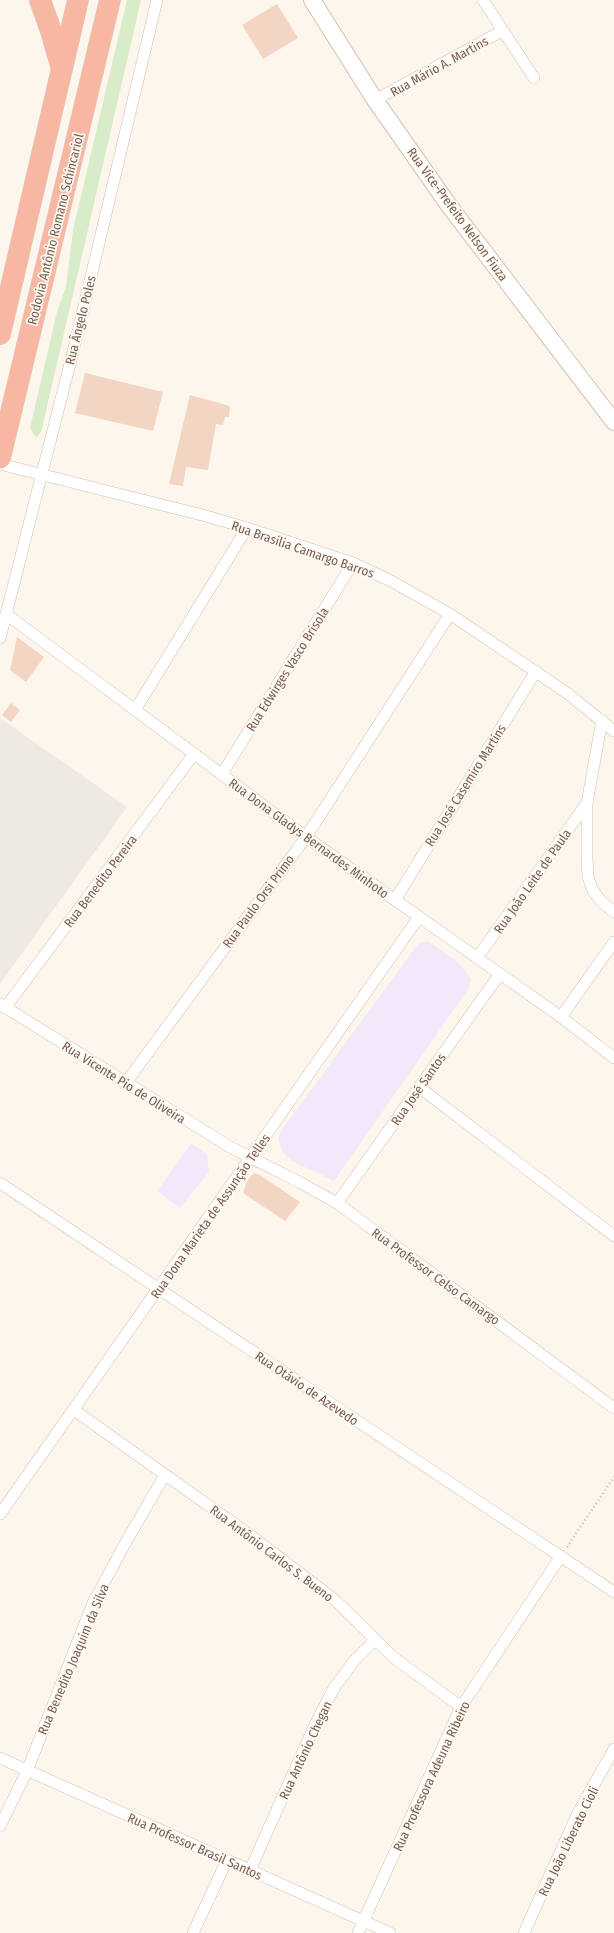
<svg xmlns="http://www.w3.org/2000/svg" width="614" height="1933" font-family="'Fira Sans Condensed',sans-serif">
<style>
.industrial{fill:#efe9e4}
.education{fill:#f3e8fa}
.green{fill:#d8ecc9}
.building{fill:#f3d5c3}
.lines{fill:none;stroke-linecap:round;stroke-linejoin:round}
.street-casing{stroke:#d1beb0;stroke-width:12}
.secondary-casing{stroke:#d6c0b0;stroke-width:18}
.highway-casing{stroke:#dad1cd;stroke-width:22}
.path{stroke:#d9b8a5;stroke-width:2.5;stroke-dasharray:1 3;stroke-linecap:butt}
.street{stroke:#fff;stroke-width:11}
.secondary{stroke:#fff;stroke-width:16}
.highway{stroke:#f7b7a3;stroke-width:21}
.labels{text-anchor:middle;stroke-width:3.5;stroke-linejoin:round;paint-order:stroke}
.street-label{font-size:13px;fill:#7a5c4d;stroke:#fffaf3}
</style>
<rect width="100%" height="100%" fill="#fdf6ec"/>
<path class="industrial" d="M0 718 127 807 0 984Z"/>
<g class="education">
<path d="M427 941 458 962 471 979 469 988 334 1181 292 1161 283 1152 278 1139 281 1131 418 944Z"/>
<path d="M191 1144 207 1154 209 1172 180 1208 157 1191Z"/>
</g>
<path class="green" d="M127 0H141L43 424 41 432 36 438 30 428 57 312 66 287 73 230Z"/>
<g class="building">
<path d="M277 4 298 38 263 59 242 25Z"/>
<path d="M85 373 163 392 153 431 75 413Z"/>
<path d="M190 395 230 406 229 417H225L223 425 216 424 208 470 186 467 183 486 169 484Z"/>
<path d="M17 637 44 657 26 682 10 670Z"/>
<path d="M11 703 20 710 11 722 2 715Z"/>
<path d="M254 1173 260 1175 300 1202 285 1221 243 1193 247 1181Z"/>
</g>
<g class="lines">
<defs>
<g id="street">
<path d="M483 0 534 78"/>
<path d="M375 100 502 31"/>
<path d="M0 464 206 516 247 528 353 563 391 581 450 614 567 693 614 731"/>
<path d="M6 614 306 837 561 1017 614 1058"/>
<path d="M0 638 73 352 157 0"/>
<path d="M135 710 247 528"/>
<path d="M602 720 587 803V858L588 877 593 891 602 902 614 912"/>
<path d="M222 774 353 563"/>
<path d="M395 900 536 671"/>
<path d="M477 958 587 803"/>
<path d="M0 1004 230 1147 299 1182 337 1203 614 1408"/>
<path d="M5 1008 194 754"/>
<path d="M561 1017 614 942"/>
<path d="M125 1084 306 837 450 614"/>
<path d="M419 1087 614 1236"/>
<path d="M0 1183 614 1592"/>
<path d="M337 1203 499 975"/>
<path d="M74 1410 250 1535 335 1600 393 1657 461 1707"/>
<path d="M0 1514 419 917"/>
<path d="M0 1758 390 1933"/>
<path d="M0 1826 27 1771 93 1603 127 1540 165 1475"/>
<path d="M250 1870 314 1727 334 1688 354 1661 375 1640"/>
<path d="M193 1933 227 1860"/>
<path d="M358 1933 461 1707 561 1556"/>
<path d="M524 1933 577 1815 614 1749"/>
</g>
<path id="secondary" d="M312 0 375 100 450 207 614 422"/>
<g id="highway">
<path d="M40 0 51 31 61 66"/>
<path d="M0 334 78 0"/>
<path d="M0 458 110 0"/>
</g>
</defs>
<use href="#street" class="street-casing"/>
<use href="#secondary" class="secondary-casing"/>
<use href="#highway" class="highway-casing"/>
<path class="path" d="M567 1547 614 1477"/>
<use href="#street" class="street"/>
<use href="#secondary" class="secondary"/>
<use href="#highway" class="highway"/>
</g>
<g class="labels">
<g class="street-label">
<text transform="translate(439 66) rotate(-29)" y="5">Rua Mário A. Martins</text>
<text transform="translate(458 214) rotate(54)" y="5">Rua Vice-Prefeito Nelson Fiuza</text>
<text transform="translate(55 229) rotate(-76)" y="5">Rodovia Antônio Romano Schincariol</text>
<text transform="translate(80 320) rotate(-76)" y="5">Rua Ângelo Poles</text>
<text transform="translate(303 549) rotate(19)" y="5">Rua Brasília Camargo Barros</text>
<text transform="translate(287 669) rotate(-58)" y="5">Rua Edwirges Vasco Brisola</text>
<text transform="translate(465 785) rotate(-58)" y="5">Rua José Casemiro Martins</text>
<text transform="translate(309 838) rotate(36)" y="5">Rua Dona Gladys Bernardes Minhoto</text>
<text transform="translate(100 881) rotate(-53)" y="5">Rua Benedito Pereira</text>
<text transform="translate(532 881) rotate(-55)" y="5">Rua João Leite de Paula</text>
<text transform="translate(258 901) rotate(-54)" y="5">Rua Paulo Orsi Primo</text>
<text transform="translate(124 1082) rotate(32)" y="5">Rua Vicente Pio de Oliveira</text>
<text transform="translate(418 1089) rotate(-55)" y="5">Rua José Santos</text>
<text transform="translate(210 1216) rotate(-55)" y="5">Rua Dona Marieta de Assunção Telles</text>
<text transform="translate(436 1276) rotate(36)" y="5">Rua Professor Celso Camargo</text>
<text transform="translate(307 1388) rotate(34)" y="5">Rua Otávio de Azevedo</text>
<text transform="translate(272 1553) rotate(37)" y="5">Rua Antônio Carlos S. Bueno</text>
<text transform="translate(73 1659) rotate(-67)" y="5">Rua Benedito Joaquim da Silva</text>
<text transform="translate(305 1750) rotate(-65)" y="5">Rua Antônio Chegan</text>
<text transform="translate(431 1776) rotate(-65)" y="5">Rua Professora Adeuna Ribeiro</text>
<text transform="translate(568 1841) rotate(-64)" y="5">Rua João Liberato Cioli</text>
<text transform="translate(195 1846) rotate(24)" y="5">Rua Professor Brasil Santos</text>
</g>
</g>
</svg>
